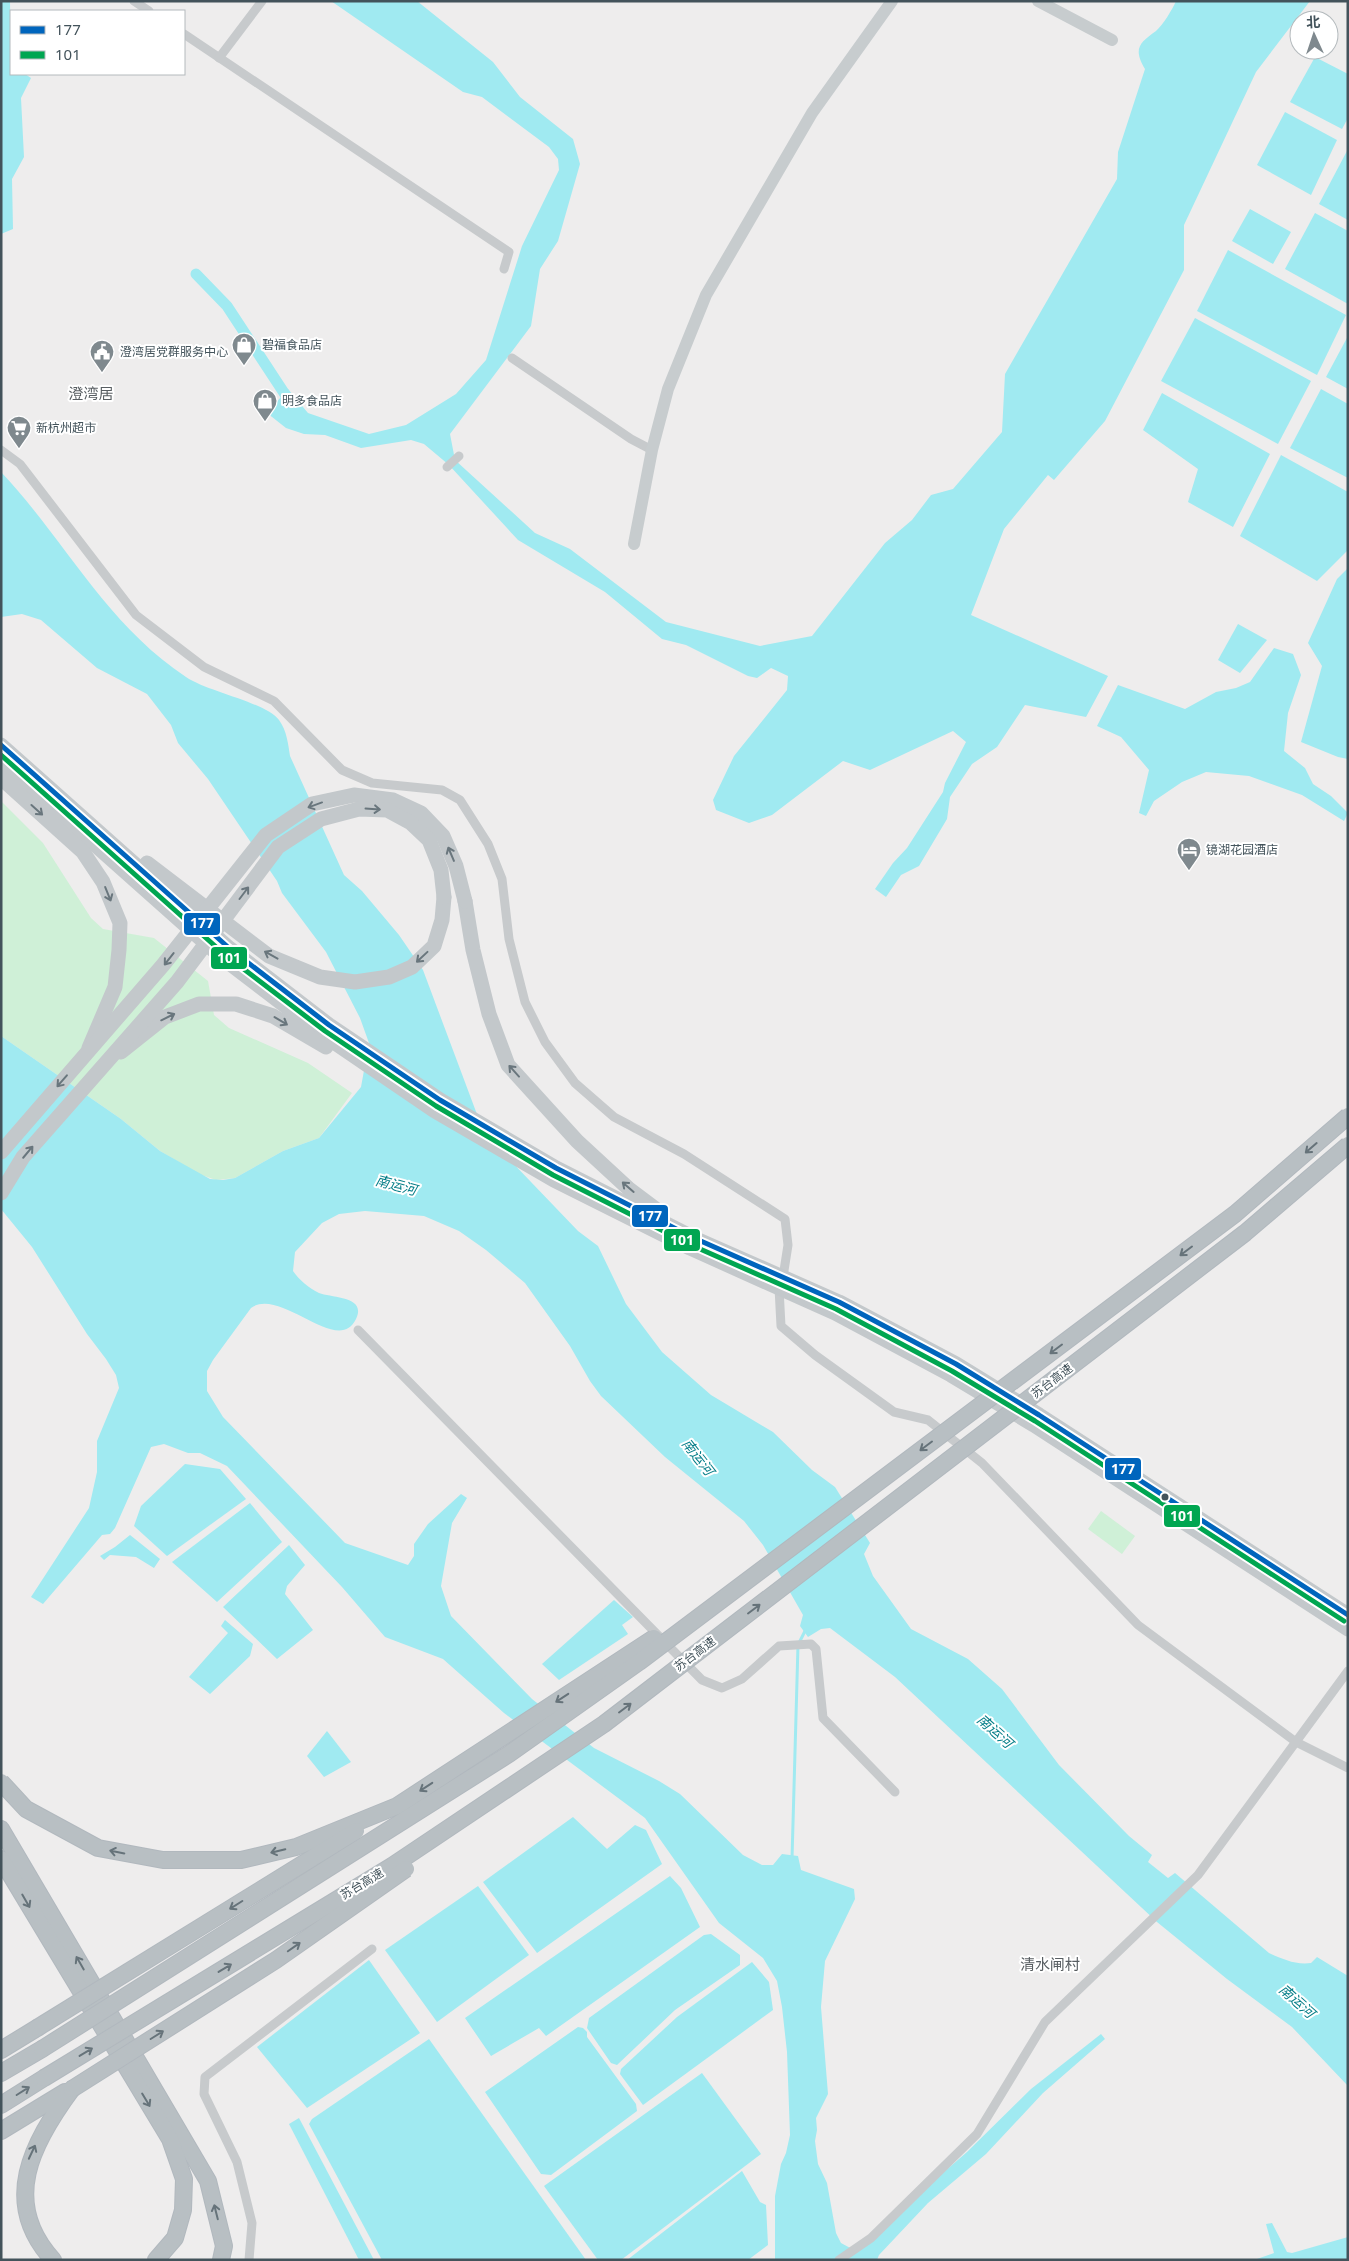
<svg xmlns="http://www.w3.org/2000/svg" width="1349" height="2261" font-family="'Noto Sans','Noto Sans SC',sans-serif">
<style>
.green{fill:#cff0d7}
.water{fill:#a0eaf1}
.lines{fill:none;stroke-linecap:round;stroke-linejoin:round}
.stream{stroke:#a0eaf1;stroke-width:3}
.canal{stroke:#a0eaf1;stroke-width:11}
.highway-casing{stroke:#b1b8be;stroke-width:18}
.street{stroke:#c7cacc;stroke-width:9}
.secondary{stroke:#c7ccce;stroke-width:12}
.primary{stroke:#c3c8cb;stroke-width:15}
.highway{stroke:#b8bfc3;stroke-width:16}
.highway-bridge-casing{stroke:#b1b8be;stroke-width:18;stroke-linecap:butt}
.primary-bridge{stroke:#c3c8cb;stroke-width:15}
.highway-bridge{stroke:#b8bfc3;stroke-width:16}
.bus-1-casing{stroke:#fff;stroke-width:9}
.bus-2-casing{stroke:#fff;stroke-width:9}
.bus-1{stroke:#0065bd;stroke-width:5}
.bus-2{stroke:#00a651;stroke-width:5}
.oneway{stroke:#69767d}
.oneway2{stroke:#66737a}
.bus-dot{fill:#43535b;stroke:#fff;stroke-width:2}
.labels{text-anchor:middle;stroke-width:4;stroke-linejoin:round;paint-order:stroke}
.poi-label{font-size:12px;fill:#43535b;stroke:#fff;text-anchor:start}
.street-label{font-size:12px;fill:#43535b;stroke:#fff}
.water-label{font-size:14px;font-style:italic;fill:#057e88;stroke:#fff}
.quarter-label{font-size:15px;fill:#585e62;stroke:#fff}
.line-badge{stroke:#fff;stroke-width:2}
.badge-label{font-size:14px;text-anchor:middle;font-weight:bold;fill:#fff}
</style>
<rect width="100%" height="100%" fill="#eeeded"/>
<g class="green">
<path d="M1 801 43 843 91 918 103 929 154 938 208 981 214 1015 229 1028 308 1063 352 1093 319 1138 283 1151 235 1178 216 1180 199 1174 160 1151 121 1119 1 1036Z"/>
<path d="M1101 1511 1135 1536 1122 1554 1088 1529Z"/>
</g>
<g class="water">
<path d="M1 1H10L11 74H25L31 78 21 98 24 157 12 179 13 229 1 234Z"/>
<path d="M331 1H417L493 62 520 97 573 139 580 164 558 241 540 269 531 326 450 434 455 460 535 533 570 549 666 622 760 646 812 636 885 543 912 520 931 495 953 489 1002 432 1005 374 1117 179 1118 152 1145 69C1133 49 1139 43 1156 31 1163 25 1172 10 1176 1H1310L1256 72 1184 225V270L1105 421 1054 480 1048 475 1004 529 971 615 1108 676 1086 717 1025 705 997 747 972 764 950 797 947 819 919 866 901 875 886 897 875 889 893 863 907 848 943 792 945 783 966 742 953 731 870 770 843 761 772 815 749 823 716 810 713 800 734 756 787 690 788 676 771 668 757 678 748 676 686 645 662 639 605 592 518 540 449 465 424 444 411 440 361 448 325 435 304 434 286 428 267 413 288 389 308 413 369 434 406 425 456 394 486 360 522 246 559 170 558 159 549 147 482 97 463 92Z"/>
<path d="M1315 57 1348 74V118L1342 129 1290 102Z"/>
<path d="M1285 112 1337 140 1311 195 1257 165Z"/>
<path d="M1348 149V220L1319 204Z"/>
<path d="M1250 209 1291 232 1273 264 1232 241Z"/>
<path d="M1315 213 1348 231V304L1285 269Z"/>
<path d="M1228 250 1346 315 1317 375 1197 311Z"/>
<path d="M1195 318 1311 381 1278 444 1161 381Z"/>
<path d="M1348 336V389L1326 377Z"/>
<path d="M1321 389 1348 404V478L1290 448Z"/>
<path d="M1162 393 1270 454 1233 527 1188 502 1198 469 1143 430Z"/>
<path d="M1281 455 1348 492V550L1317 581 1240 536Z"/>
<path d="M1 472C66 541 105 623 186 677 208 692 265 702 279 720 287 731 288 744 290 756L344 875 362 891 399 935 423 970 484 1133 578 1231 598 1246 626 1304 662 1352 711 1395 773 1432 812 1470 835 1487 870 1543 864 1554 873 1576 911 1629 968 1659 1002 1689 1059 1765 1129 1836 1152 1855 1148 1862 1168 1878 1175 1873 1269 1953C1283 1959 1295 1965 1311 1963L1317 1957 1348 1976V2086L1292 2027 1227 1979 1157 1922 895 1677 830 1628 821 1629 808 1637 800 1626 803 1615 763 1545 744 1521 665 1457 601 1396 590 1381 570 1346 525 1283 486 1250 459 1231 424 1216 365 1211 339 1214 322 1223 295 1252 293 1271C299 1280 309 1288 319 1293 332 1298 367 1296 356 1319 338 1357 280 1286 251 1308L213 1360 207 1371V1391L223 1417 345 1543 408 1565 414 1556V1544L428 1524 461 1494 467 1498 452 1523 441 1586 451 1616 532 1699 594 1748 659 1781 680 1794 743 1855 762 1865H773L782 1854 798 1856 801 1870 854 1889 855 1899 825 1961 821 2007 828 2094 816 2118 817 2130 815 2141 818 2164 827 2183 836 2233 841 2243 854 2250 967 2152 1031 2089 1101 2034 1105 2039 1043 2093 986 2154 928 2203 879 2255 877 2260H775V2196L781 2164 786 2153 790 2135 787 2052 782 2007 777 1981 763 1958 719 1923 645 1818 504 1713 443 1659 385 1637 342 1587 227 1466 200 1453H188L164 1444 151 1447 115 1528 110 1534 102 1535 43 1604 31 1597 89 1508 97 1472V1441L119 1388 116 1375 106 1359 87 1334 32 1247 1 1209V1036L121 1119 160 1151 210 1179 223 1180 235 1178 283 1151 319 1138 361 1087 369 1043 360 1018 326 952 282 893 277 881 208 779 178 743 171 725 147 694 97 668 41 620 22 614 1 617Z"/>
<path d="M1348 568V759L1338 757 1301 742 1322 666 1308 643 1337 579Z"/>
<path d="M1238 624 1267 640 1240 673 1218 660Z"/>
<path d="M1274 648 1293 654 1301 675 1288 713 1284 751 1305 768 1313 784 1331 796 1348 813 1344 821 1302 795 1249 776 1206 772 1182 782 1154 801 1146 816 1139 813 1149 770 1121 737 1097 726 1118 685 1185 709 1216 692 1236 688 1250 682Z"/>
<path d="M185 1464 220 1469 246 1499 167 1556 134 1526 141 1506Z"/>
<path d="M250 1503 282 1542 217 1602 172 1562Z"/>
<path d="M130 1535 160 1559 154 1568 136 1557 110 1555 104 1560 100 1556 115 1547Z"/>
<path d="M289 1545 305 1565 287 1586 285 1594 313 1630 277 1659 223 1607Z"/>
<path d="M614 1600 633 1617 622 1625 628 1634 559 1680 542 1664Z"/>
<path d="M225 1620 253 1644 250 1656 210 1694 189 1677 228 1633 221 1626Z"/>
<path d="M327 1731 351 1762 324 1777 307 1756Z"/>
<path d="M573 1817 607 1849 635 1825 646 1830 662 1864 537 1953 483 1882Z"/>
<path d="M670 1876 681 1888 700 1927 546 2036 539 2028 491 2056 465 2018Z"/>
<path d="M478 1886 529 1955 437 2022 385 1950Z"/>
<path d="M711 1934 740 1955V1965L675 2010 617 2065 611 2063 587 2028 589 2018 704 1935Z"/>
<path d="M369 1960 420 2033 307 2108 257 2047Z"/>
<path d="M752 1962 769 1982 773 2010 643 2105 620 2074 621 2069 677 2017Z"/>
<path d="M578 2027 583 2028 587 2032V2037L636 2104 637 2111 551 2175 541 2174 485 2092Z"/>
<path d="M429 2039 586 2260H382L309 2124 312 2119Z"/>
<path d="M702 2073 761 2154 621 2260H598L544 2186Z"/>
<path d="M299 2118 374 2260H359L289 2124Z"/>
<path d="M742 2171 760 2202 766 2205 768 2245 748 2260H627Z"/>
<path d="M1272 2223 1287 2252 1292 2253 1348 2237V2260H1254L1274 2253 1266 2224Z"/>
</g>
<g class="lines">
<path class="stream" d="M792 1859 798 1645 806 1629"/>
<path class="canal" d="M196 274 227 306 292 405"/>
<defs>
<g id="highway">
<path d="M1 1829 208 2181 224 2246 221 2260"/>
<path d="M1 1859 170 2139 184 2179 183 2210 175 2238 156 2260"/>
<path d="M1 2050 37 2028"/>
<path d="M1 2073 42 2049"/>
<path d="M1 2105 44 2078"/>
<path d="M1 2131 65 2092"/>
<path d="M53 2260C0 2202 32 2143 72 2089"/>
</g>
</defs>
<use href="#highway" class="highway-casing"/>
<g class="street">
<path d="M134 1 149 11"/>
<path d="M184 34 509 252 504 269"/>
<path d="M219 58 262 1"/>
<path d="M512 358 631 439 652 450"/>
<path d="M1 450 20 464 136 615 204 667 274 701 342 770 372 783 442 790 460 800 488 844 502 879 509 939 525 1002 545 1042 575 1083 614 1117 684 1154 785 1219 788 1245 783 1277 779 1288 781 1326 815 1355 894 1412 928 1420 982 1463 1138 1625 1296 1742 1348 1768"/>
<path d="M447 467 459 456"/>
<path d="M358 1330 702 1680 722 1688 742 1679 779 1646 811 1644 816 1649 823 1718 895 1792"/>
<path d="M249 2260 252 2223 237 2162 204 2094 205 2077 372 1949"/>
<path d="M839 2260 871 2238 977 2134 1045 2022 1198 1875 1348 1671"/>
</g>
<g class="secondary">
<path d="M1038 1 1112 40"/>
<path d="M634 544 652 450 668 389 706 295 812 113 892 1"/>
</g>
<g class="primary">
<path d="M1 745 229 948 329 1025 440 1100 556 1168 694 1238 839 1302 956 1364 1039 1415 1348 1615"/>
<path d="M1 761 220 956 322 1034 435 1111 554 1180 690 1248 835 1313 951 1375 1034 1425 1348 1629"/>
<path d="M1 778 83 852 103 882 120 923 119 950 115 987 89 1048"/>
<path d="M147 863 269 956 320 977 355 982 389 977 412 967 434 946 442 920 444 897"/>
<path d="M465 901 473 950 489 1014 508 1065 577 1141 629 1189 661 1213"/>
<path d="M121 1052 165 1017 199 1004H236L273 1016 326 1047"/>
</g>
<use href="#highway" class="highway"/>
<defs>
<g id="highway-bridge">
<path d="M1 1782 26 1809 98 1848 163 1860H241L296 1847 397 1806 654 1638"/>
<path d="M37 2028 356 1831"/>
<path d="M42 2049 509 1754 639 1662 1235 1214 1348 1116"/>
<path d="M44 2078 392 1866 604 1724 1245 1233 1348 1145"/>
<path d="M72 2089 276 1960 406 1869"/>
</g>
</defs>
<use href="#highway-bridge" class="highway-bridge-casing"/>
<g class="primary-bridge">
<path d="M1 1152 163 965 266 835 312 804 354 795 393 800 421 813 443 836 456 866 465 901"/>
<path d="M1 1193 23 1157 177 982 278 847 321 819 359 809 387 810 411 823 429 840 441 870 444 897"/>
</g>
<use href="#highway-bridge" class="highway-bridge"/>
<defs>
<path id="bus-1" d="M1 745 229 948 329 1025 440 1100 556 1168 694 1238 839 1302 956 1364 1039 1415 1348 1615"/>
<path id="bus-2" d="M1 755 224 954 325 1031 436 1106 553 1175 691 1245 836 1309 952 1371 1035 1421 1344 1621"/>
</defs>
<use href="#bus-1" class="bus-1-casing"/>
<use href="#bus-2" class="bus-2-casing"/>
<use href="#bus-1" class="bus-1"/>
<use href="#bus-2" class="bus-2"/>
</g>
<defs><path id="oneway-shaft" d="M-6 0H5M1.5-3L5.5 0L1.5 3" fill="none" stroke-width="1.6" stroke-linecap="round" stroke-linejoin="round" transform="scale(1.25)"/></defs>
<g class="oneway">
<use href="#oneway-shaft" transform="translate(315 805) rotate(160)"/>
<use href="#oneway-shaft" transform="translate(373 809) rotate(4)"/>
<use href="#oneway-shaft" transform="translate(37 810) rotate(42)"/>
<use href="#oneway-shaft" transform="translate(451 854) rotate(-113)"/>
<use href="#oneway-shaft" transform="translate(244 893) rotate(-53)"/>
<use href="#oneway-shaft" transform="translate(108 894) rotate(68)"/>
<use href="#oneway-shaft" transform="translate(271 955) rotate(-151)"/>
<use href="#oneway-shaft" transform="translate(422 957) rotate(137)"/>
<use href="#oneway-shaft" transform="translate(169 959) rotate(128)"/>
<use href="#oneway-shaft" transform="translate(168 1017) rotate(-26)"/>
<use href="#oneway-shaft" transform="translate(281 1021) rotate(31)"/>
<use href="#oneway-shaft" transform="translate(514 1071) rotate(-132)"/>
<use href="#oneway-shaft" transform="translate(62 1081) rotate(131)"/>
<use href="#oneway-shaft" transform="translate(28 1152) rotate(-50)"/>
<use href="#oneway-shaft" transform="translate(628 1187) rotate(-139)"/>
</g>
<g class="oneway2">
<use href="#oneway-shaft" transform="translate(1311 1148) rotate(139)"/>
<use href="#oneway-shaft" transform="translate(1186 1251) rotate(143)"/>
<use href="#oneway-shaft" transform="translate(1056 1349) rotate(143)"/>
<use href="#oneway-shaft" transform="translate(926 1446) rotate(143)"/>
<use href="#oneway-shaft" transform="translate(754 1609) rotate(-37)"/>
<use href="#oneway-shaft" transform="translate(562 1698) rotate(147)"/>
<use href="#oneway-shaft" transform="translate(625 1708) rotate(-37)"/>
<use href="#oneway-shaft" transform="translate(426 1787) rotate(147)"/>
<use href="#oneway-shaft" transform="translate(278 1851) rotate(167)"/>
<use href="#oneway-shaft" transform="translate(117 1852) rotate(-169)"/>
<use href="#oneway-shaft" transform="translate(26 1901) rotate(60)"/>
<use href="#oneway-shaft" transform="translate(236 1905) rotate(148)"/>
<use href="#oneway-shaft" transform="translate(294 1947) rotate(-35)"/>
<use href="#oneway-shaft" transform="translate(80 1963) rotate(-120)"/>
<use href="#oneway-shaft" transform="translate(225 1968) rotate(-31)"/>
<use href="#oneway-shaft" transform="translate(157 2035) rotate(-32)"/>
<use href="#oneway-shaft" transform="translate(86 2052) rotate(-31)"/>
<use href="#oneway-shaft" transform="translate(23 2091) rotate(-32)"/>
<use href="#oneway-shaft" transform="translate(146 2100) rotate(59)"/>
<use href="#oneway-shaft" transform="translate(32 2152) rotate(-65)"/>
<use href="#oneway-shaft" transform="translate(216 2212) rotate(-104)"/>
</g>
<defs>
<symbol id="shop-pin" viewBox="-11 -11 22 30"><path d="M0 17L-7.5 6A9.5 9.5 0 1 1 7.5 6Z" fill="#7f898e" stroke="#fff"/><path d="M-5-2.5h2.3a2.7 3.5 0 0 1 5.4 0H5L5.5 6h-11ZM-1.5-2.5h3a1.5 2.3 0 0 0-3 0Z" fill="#fff"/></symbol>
<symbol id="civic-pin" viewBox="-11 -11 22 30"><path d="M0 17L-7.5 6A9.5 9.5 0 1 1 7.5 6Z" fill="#7f898e" stroke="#fff"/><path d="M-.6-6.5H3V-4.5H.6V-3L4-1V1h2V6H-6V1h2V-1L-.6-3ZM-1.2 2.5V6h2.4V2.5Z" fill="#fff"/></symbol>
<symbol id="supermarket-pin" viewBox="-11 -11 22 30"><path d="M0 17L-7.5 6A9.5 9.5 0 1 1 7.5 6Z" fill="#7f898e" stroke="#fff"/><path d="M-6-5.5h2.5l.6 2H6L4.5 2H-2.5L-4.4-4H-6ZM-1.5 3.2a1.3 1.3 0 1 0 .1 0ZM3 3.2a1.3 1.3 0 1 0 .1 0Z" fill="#fff"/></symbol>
<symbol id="hotel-pin" viewBox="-11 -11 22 30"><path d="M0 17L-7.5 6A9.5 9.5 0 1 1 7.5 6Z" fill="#7f898e" stroke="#fff"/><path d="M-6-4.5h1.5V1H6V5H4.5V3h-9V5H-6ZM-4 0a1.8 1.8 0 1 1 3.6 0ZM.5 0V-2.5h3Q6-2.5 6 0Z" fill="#fff"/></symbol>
</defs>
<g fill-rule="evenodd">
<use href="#shop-pin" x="230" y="331" width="28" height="38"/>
<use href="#civic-pin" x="88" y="338" width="28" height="38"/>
<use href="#shop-pin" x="251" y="387" width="28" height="38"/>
<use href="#supermarket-pin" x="5" y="414" width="28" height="38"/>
<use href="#hotel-pin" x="1175" y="836" width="28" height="38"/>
</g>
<circle class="bus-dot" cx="1165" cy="1497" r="4.5"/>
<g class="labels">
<g class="poi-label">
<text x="262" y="349">碧福食品店</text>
<text x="120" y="356">澄湾居党群服务中心</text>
<text x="282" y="405">明多食品店</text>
<text x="36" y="432">新杭州超市</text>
<text x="1206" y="854">镜湖花园酒店</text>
</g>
<g class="street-label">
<text transform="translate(1052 1381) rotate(-37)" y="4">苏台高速</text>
<text transform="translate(695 1654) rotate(-37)" y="4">苏台高速</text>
<text transform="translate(362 1884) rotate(-31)" y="4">苏台高速</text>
</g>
<g class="water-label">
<text transform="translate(396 1185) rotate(15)" y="5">南运河</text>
<text transform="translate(698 1457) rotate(52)" y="5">南运河</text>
<text transform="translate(995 1731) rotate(42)" y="5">南运河</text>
<text transform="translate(1297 2001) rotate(42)" y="5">南运河</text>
</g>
<g class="quarter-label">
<text x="91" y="399">澄湾居</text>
<text x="1050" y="1970">清水闸村</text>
</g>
</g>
<g class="line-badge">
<rect x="183" y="912" width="38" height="24" rx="5" fill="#0065bd"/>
<rect x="210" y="946" width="38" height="24" rx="5" fill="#00a651"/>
<rect x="631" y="1204" width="38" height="24" rx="5" fill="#0065bd"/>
<rect x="663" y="1228" width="38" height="24" rx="5" fill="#00a651"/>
<rect x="1104" y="1457" width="38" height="24" rx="5" fill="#0065bd"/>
<rect x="1163" y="1504" width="38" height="24" rx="5" fill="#00a651"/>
</g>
<g class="badge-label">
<text x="202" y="928">177</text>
<text x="229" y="963">101</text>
<text x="650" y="1221">177</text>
<text x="682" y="1245">101</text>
<text x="1123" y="1474">177</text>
<text x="1182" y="1521">101</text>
</g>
<rect width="1349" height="2261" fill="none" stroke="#43535b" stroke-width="5"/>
<rect x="10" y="10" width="175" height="65" fill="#ffffff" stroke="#b4babd"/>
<rect x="20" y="26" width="25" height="8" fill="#0065bd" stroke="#b4babd"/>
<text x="55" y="35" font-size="15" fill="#43535b">177</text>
<rect x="20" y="51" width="25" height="8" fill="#00a651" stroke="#b4babd"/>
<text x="55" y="60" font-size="15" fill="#43535b">101</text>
<g transform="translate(1314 35) rotate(357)"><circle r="24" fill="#ffffff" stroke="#b4babd"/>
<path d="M0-4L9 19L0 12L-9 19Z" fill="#7f898e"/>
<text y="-8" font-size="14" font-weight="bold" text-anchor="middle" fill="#43535b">北</text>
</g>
</svg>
